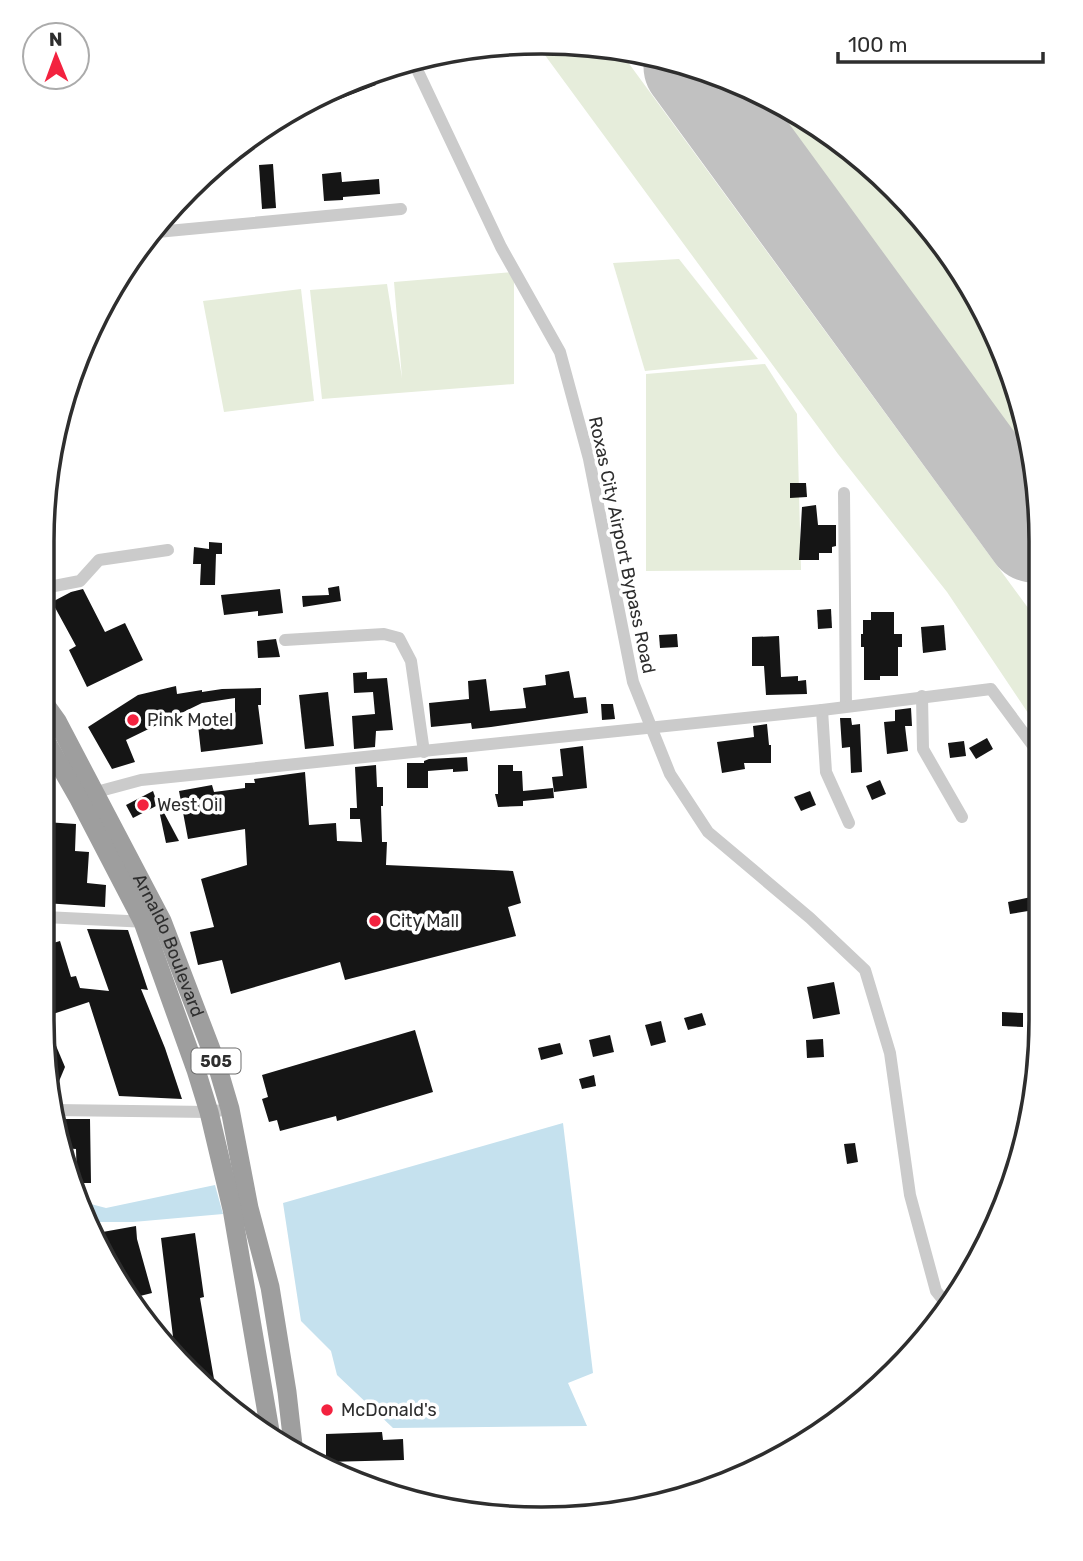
<svg xmlns="http://www.w3.org/2000/svg" width="1083" height="1561" font-family="Rubik,sans-serif">
<style>
.green{fill:#e6eddb}
.water{fill:#c5e1ee}
.lines{fill:none;stroke-linecap:round;stroke-linejoin:round}
.runway{stroke:#c1c1c1;stroke-width:93}
.building{fill:#151515}
.minor{stroke:#cbcbcb;stroke-width:12}
.trunk{stroke:#9e9e9e;stroke-width:19}
.poi-dot{fill:#f3223f;stroke:#fff;stroke-width:2.5}
.labels{text-anchor:middle;stroke-width:7;stroke-linejoin:round;paint-order:stroke}
.shield{fill:#fff;stroke:#6d6d6d;stroke-width:2}
.shield-label{font-size:16px;font-weight:bold;fill:#2e2e2e}
.street-label{font-size:18px;fill:#2e2e2e;stroke:#fff}
.poi-label{font-size:18px;fill:#2e2e2e;stroke:#fff;text-anchor:start}
.rim{fill:none;stroke:#2e2e2e;stroke-width:3.5}
</style>
<rect width="100%" height="100%" fill="#fff"/>
<g class="green">
<path d="M542 42 619 50 1034 616 1036 725 947 592 838 454 536 43Z"/>
<path d="M770 100 819 126 878 175 993 331 1031 444 1032 457Z"/>
<path d="M679 259 758 359 645 371 613 263Z"/>
<path d="M514 272V384L322 399 310 290 387 284 402 378 394 282Z"/>
<path d="M301 289 314 401 224 412 203 301Z"/>
<path d="M765 364 797 414 801 570 646 571V374Z"/>
</g>
<g class="water">
<path d="M563 1123 593 1373 568 1383 587 1426 393 1428 337 1375 331 1351 301 1321 283 1203Z"/>
<path d="M215 1185 223 1214 133 1222H92L83 1202 106 1208Z"/>
</g>
<g class="lines">
<path class="runway" d="M690 67 1033 536"/>
</g>
<g class="building">
<path d="M371 74 376 85 327 104 323 94 351 80Z"/>
<path d="M273 164 276 208 262 209 259 165Z"/>
<path d="M341 172 342 182 379 179 380 194 343 197V200L324 201 322 174Z"/>
<path d="M790 483H806L807 497 790 498Z"/>
<path d="M816 505 818 525H836V546L832 547V553H819V560H799L802 507Z"/>
<path d="M209 542 222 543V554H216L215 585H200L201 564H193L194 547 209 549Z"/>
<path d="M339 586 341 601 303 607 302 596 329 595 328 588Z"/>
<path d="M83 589 105 632 125 623 143 660 87 687 69 650 76 646 52 602 71 592Z"/>
<path d="M280 589 283 613 258 616V611L224 615 221 595Z"/>
<path d="M831 609 832 628 818 629 817 610Z"/>
<path d="M871 612H894V634H902V647H898V676H880V680H864V647H861V634H863V620H871Z"/>
<path d="M944 625 946 650 923 653 921 627Z"/>
<path d="M677 634 678 647 660 648 659 635Z"/>
<path d="M779 636 781 677 798 676V681L806 680 807 694 766 695 764 666H752V637Z"/>
<path d="M276 639 280 657 258 658 257 641Z"/>
<path d="M569 671 574 698 586 697 588 713 491 727 472 729 471 723 431 727 429 703 469 699 468 681 486 679 490 711 526 708 523 688 546 685 545 675Z"/>
<path d="M367 672V679L387 678 393 730 376 731 375 747 354 749 352 716 375 714 373 692 354 693 353 673Z"/>
<path d="M176 686 177 694 202 690V692L222 689 261 688V705H258L263 744 201 752 198 725 235 721V698L202 703 126 740 135 762 112 769 88 727 138 695Z"/>
<path d="M328 692 334 746 305 749 299 695Z"/>
<path d="M601 704H613L615 719 602 720Z"/>
<path d="M911 708 912 726H905L908 751 887 754 884 722 895 721V710Z"/>
<path d="M840 718H851L852 725 860 724 862 772 851 773 850 747 842 748Z"/>
<path d="M767 724 769 745H771V763H744L745 769 722 773 717 742 754 737 753 726Z"/>
<path d="M987 738 993 749 976 759 969 748Z"/>
<path d="M964 741 966 756 950 758 948 743Z"/>
<path d="M583 746 587 788 554 792 552 777 563 776 560 749Z"/>
<path d="M467 757 468 771 453 772V769L428 771V788H407V763H424V761L429 759Z"/>
<path d="M376 765 377 787H383V806H381L382 842H387L386 865 513 871 521 903 508 907 516 936 345 980 340 962 231 994 222 960 198 965 190 932 214 927 201 879 247 865 245 829 188 839 179 791 212 785 214 792 245 788V783H255L254 779 305 772 309 825 336 823 337 841 362 842 360 819H350V808H357L355 767Z"/>
<path d="M498 765H513V771H522L523 791 553 788 554 798 523 801V806L498 807 495 794H498Z"/>
<path d="M880 780 886 794 872 800 866 786Z"/>
<path d="M153 791 158 805 133 818 126 805Z"/>
<path d="M810 791 816 805 801 811 794 797Z"/>
<path d="M162 809 179 841 166 843 159 810Z"/>
<path d="M45 822 76 824 75 851 89 852 87 883 106 885 105 907 44 903Z"/>
<path d="M1031 897 1034 910 1010 914 1008 902Z"/>
<path d="M87 929 128 930 148 990 141 989 165 1048 182 1099 119 1096 89 1002 50 1015 42 992 43 987 49 985 43 964V946L60 941 71 977 76 976 80 988 109 991Z"/>
<path d="M834 982 840 1014 813 1019 807 987Z"/>
<path d="M1002 1012 1023 1013V1027L1002 1026Z"/>
<path d="M702 1013 706 1025 688 1030 684 1018Z"/>
<path d="M661 1021 666 1042 651 1046 645 1025Z"/>
<path d="M46 1022 65 1067 52 1098 42 1023Z"/>
<path d="M415 1030 433 1092 337 1121 336 1116 280 1131 277 1120 269 1122 262 1099 268 1097 262 1075Z"/>
<path d="M610 1035 614 1052 593 1057 589 1040Z"/>
<path d="M823 1039 824 1057 807 1058 806 1040Z"/>
<path d="M560 1043 563 1054 541 1060 538 1048Z"/>
<path d="M594 1075 596 1086 582 1089 579 1079Z"/>
<path d="M63 1119H90L91 1183H77L76 1149 62 1148Z"/>
<path d="M855 1143 858 1162 847 1164 844 1144Z"/>
<path d="M136 1226 137 1239 152 1293 128 1299 97 1233Z"/>
<path d="M195 1233 204 1297 200 1298 214 1379 199 1380 175 1353 161 1238Z"/>
<path d="M382 1432 383 1440 403 1439 404 1460 326 1462V1434Z"/>
</g>
<g class="lines">
<g class="minor">
<path d="M413 61 501 247 560 352 589 459 633 682 670 774 708 832 810 918 865 970 890 1053 910 1195 936 1291 949 1307"/>
<path d="M157 232 401 209"/>
<path d="M844 493 846 706"/>
<path d="M49 587 80 581 99 560 168 550"/>
<path d="M285 640 384 634 399 638 411 661 424 752"/>
<path d="M922 696 923 749 962 817"/>
<path d="M822 710 826 772 849 823"/>
<path d="M89 794 141 780 822 710 991 689 1037 751"/>
<path d="M44 917 148 922"/>
<path d="M54 1110 209 1112 230 1109"/>
</g>
<g class="trunk">
<path id="s1" d="M47 707 57 721 162 921 217 1065 230 1109 249 1208 270 1287 287 1392 293 1445"/>
<path d="M47 743 79 799 143 922 196 1070 209 1112 232 1209 270 1431"/>
</g>
</g>
<g class="poi-dot">
<circle cx="133" cy="720" r="7"/>
<circle cx="143" cy="805" r="7"/>
<circle cx="375" cy="921" r="7"/>
<circle cx="327" cy="1410" r="7"/>
</g>
<g class="labels">
<rect class="shield" x="191.5" y="1048.5" width="49" height="25" rx="5"/>
<g class="shield-label">
<text x="216" y="1067">505</text>
</g>
<g class="street-label">
<text transform="translate(622 545) rotate(78)" y="6">Roxas City Airport Bypass Road</text>
<text dy="6" stroke="none"><textPath href="#s1" startOffset="268">Arnaldo Boulevard</textPath></text>
</g>
<g class="poi-label">
<text x="147" y="726">Pink Motel</text>
<text x="157" y="811">West Oil</text>
<text x="389" y="927">City Mall</text>
<text x="341" y="1416">McDonald's</text>
</g>
</g>
<path d="M0 0H1083V1561H0ZM541 54H542A487 487 0 0 1 1029 541V1020A487 487 0 0 1 542 1507H541A487 487 0 0 1 54 1020V541A487 487 0 0 1 541 54Z" fill="#fff" fill-rule="evenodd"/>
<path class="rim" d="M541 54H542A487 487 0 0 1 1029 541V1020A487 487 0 0 1 542 1507H541A487 487 0 0 1 54 1020V541A487 487 0 0 1 541 54Z"/>
<g transform="translate(56 56) rotate(359)"><circle r="33" fill="#ffffff" stroke="#ababab" stroke-width="2"/>
<path d="M0-5L12 26L0 18L-12 26Z" fill="#f3223f"/>
<text y="-10" font-size="19" font-weight="bold" text-anchor="middle" fill="#2e2e2e">N</text>
</g>
<path d="M838 52v10h205v-10" fill="none" stroke="#2e2e2e" stroke-width="3.5"/>
<text x="848" y="52" font-size="21" fill="#2e2e2e" stroke="#ffffff" stroke-width="5" paint-order="stroke">100 m</text>
</svg>
